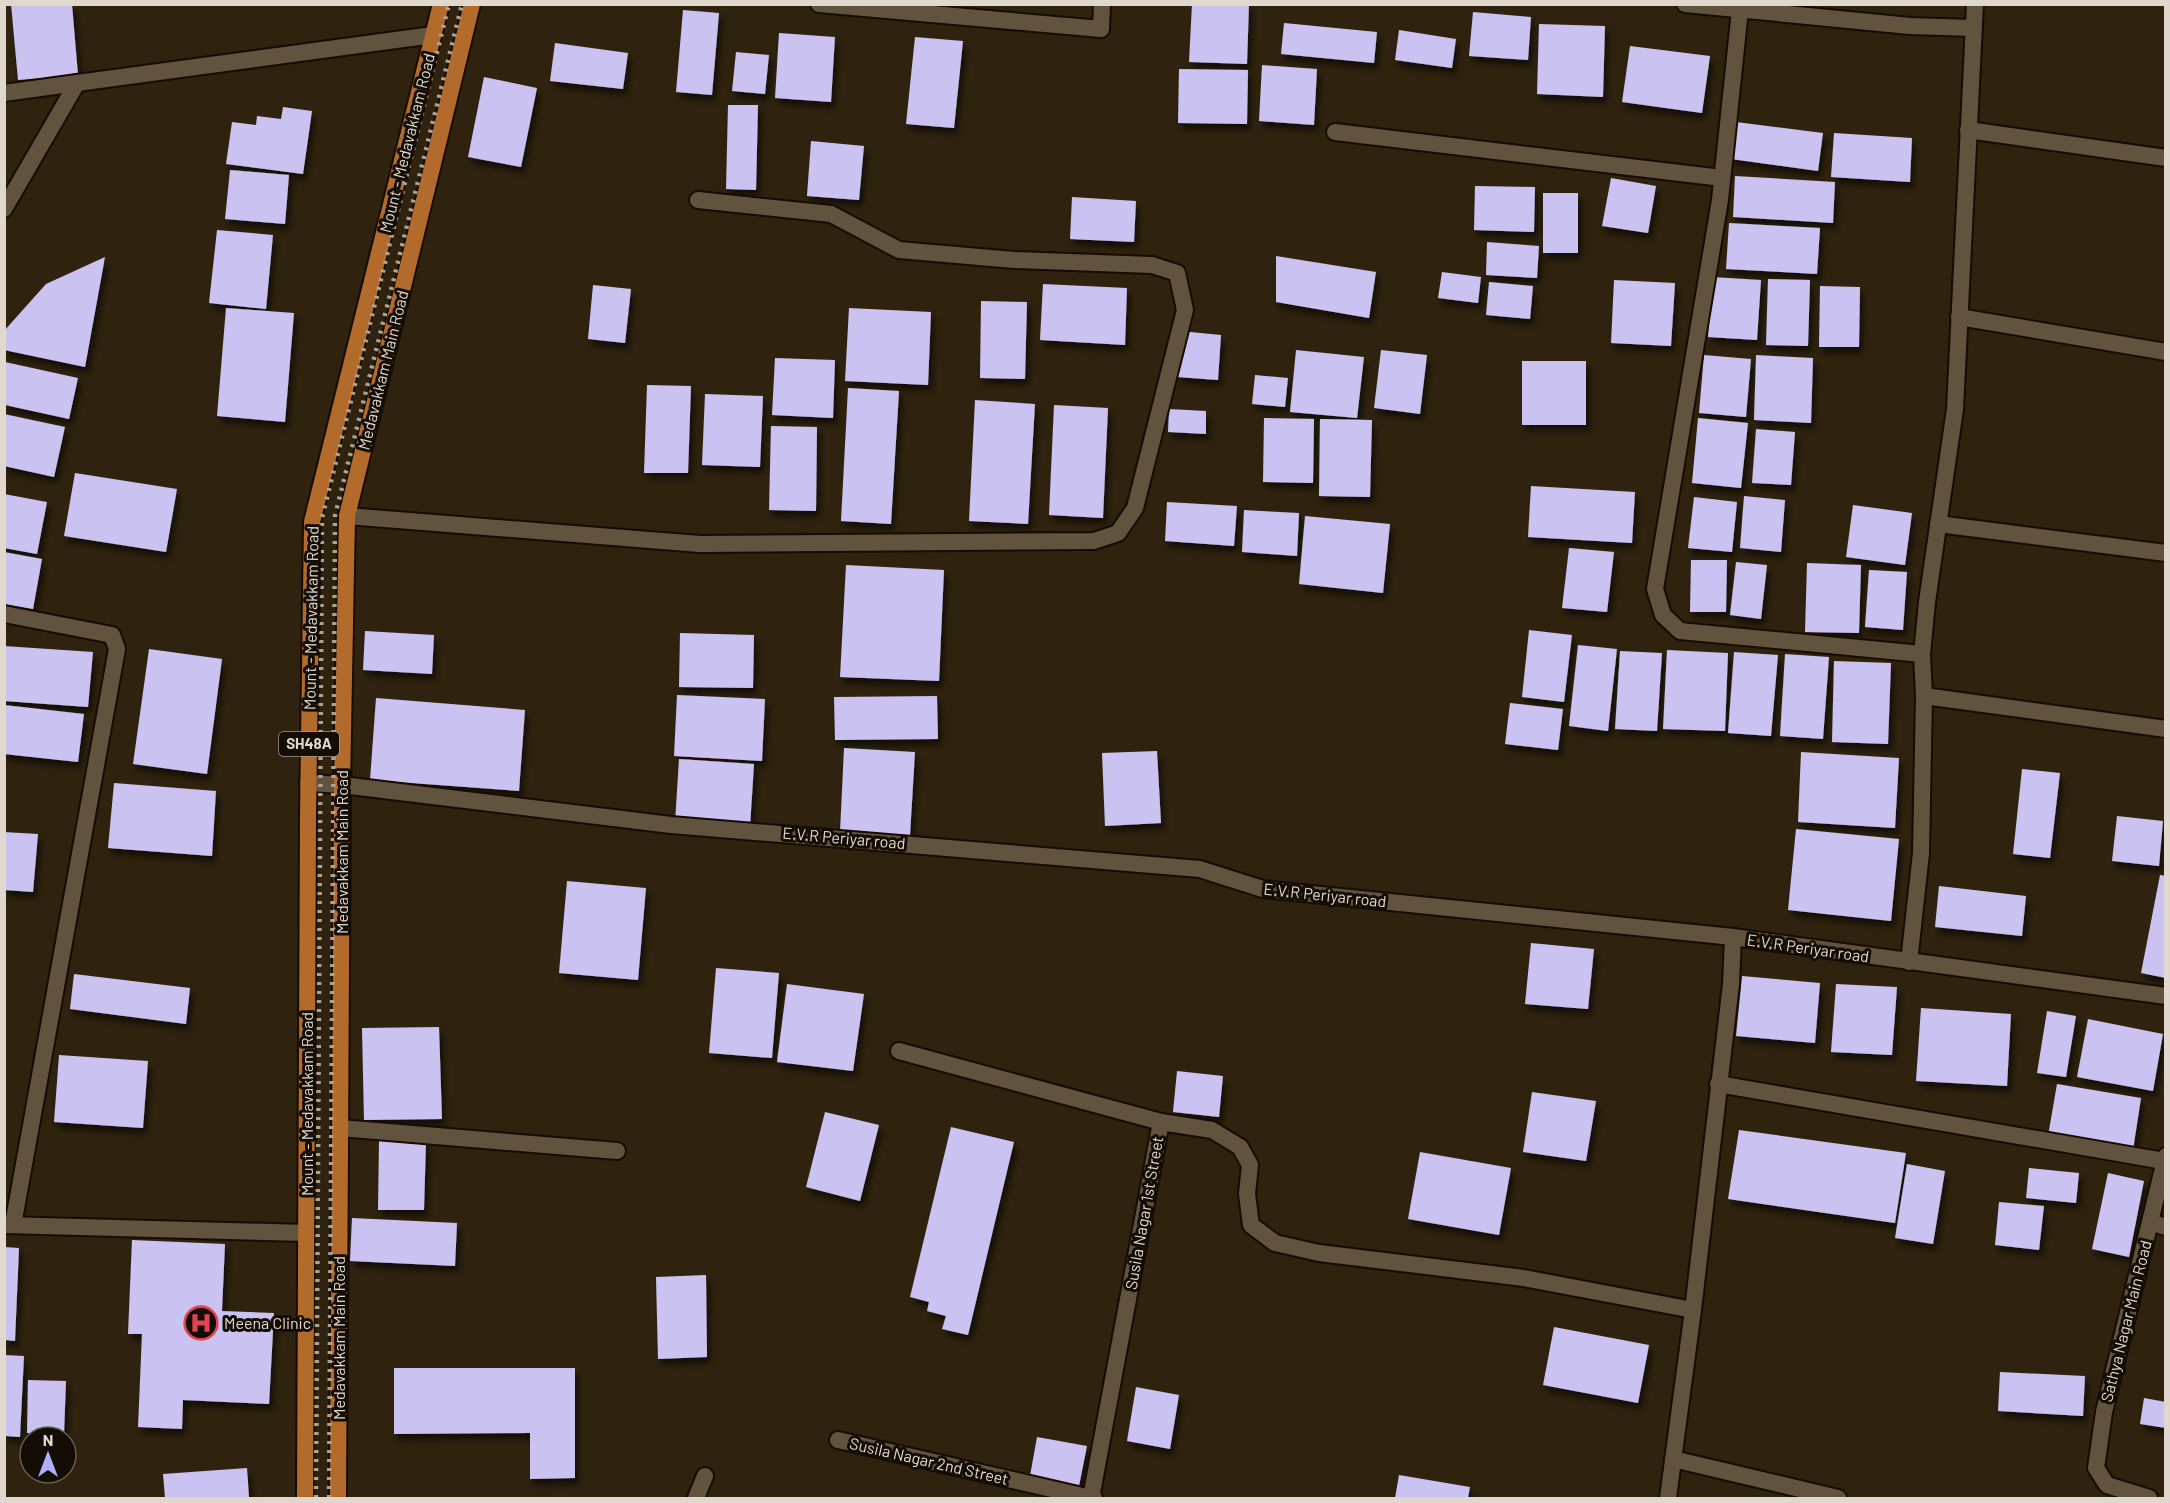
<svg xmlns="http://www.w3.org/2000/svg" width="2170" height="1503" font-family="Barlow,sans-serif">
<style>
.building{fill:#cac3f1;filter:url(#shadow)}
.lines{fill:none;stroke-linecap:round;stroke-linejoin:round}
.minor-casing{stroke:#170c00;stroke-width:20}
.primary-casing{stroke:#170c00;stroke-width:20}
.minor{stroke:#61533e;stroke-width:16}
.primary{stroke:#b36b2c;stroke-width:16}
.rail{stroke:#aca394;stroke-width:4.5;stroke-dasharray:3 6;stroke-linecap:butt}
.labels{text-anchor:middle;stroke-width:6;stroke-linejoin:round;paint-order:stroke}
.shield{fill:#130d06;stroke:#a29b91;stroke-width:1.5}
.shield-label{font-size:15px;font-weight:bold;fill:#e0d8cc}
.street-label{font-size:16px;fill:#e0d8cc;stroke:#130d06}
.poi-label{font-size:16px;fill:#e0d8cc;stroke:#130d06;text-anchor:start}
</style>
<defs>
<filter id="shadow"><feDropShadow dx="3.5" dy="6" stdDeviation="3" flood-color="#0009"/></filter>
</defs>
<rect width="100%" height="100%" fill="#2f230f"/>
<g class="building">
<path d="M11 4H72L78 75 18 80Z"/>
<path d="M1192 4H1249L1247 64 1189 62Z"/>
<path d="M683 10 719 13 712 95 676 92Z"/>
<path d="M1473 12 1531 17 1528 60 1469 56Z"/>
<path d="M1284 23 1377 32 1374 63 1281 54Z"/>
<path d="M1539 24 1605 26 1603 97 1537 94Z"/>
<path d="M1399 30 1456 39 1452 68 1395 60Z"/>
<path d="M779 33 835 37 831 102 775 98Z"/>
<path d="M915 37 963 41 954 128 906 124Z"/>
<path d="M555 43 628 53 623 89 550 81Z"/>
<path d="M1630 46 1710 56 1702 113 1622 102Z"/>
<path d="M736 52 769 55 765 94 732 91Z"/>
<path d="M1262 65 1317 69 1314 125 1259 121Z"/>
<path d="M1179 69 1248 70 1247 124 1178 123Z"/>
<path d="M484 77 537 88 521 167 468 157Z"/>
<path d="M728 105H758L756 190 726 189Z"/>
<path d="M283 107 312 111 303 174 226 164 232 122 256 125 257 116 281 119Z"/>
<path d="M1736 122 1823 133 1818 171 1731 159Z"/>
<path d="M1834 133 1912 138 1910 182 1831 177Z"/>
<path d="M811 141 864 146 859 200 807 196Z"/>
<path d="M230 170 289 175 285 224 225 219Z"/>
<path d="M1735 176 1835 182 1833 223 1733 217Z"/>
<path d="M1611 178 1656 186 1648 233 1602 226Z"/>
<path d="M1475 186 1535 187 1534 232 1474 230Z"/>
<rect x="1543" y="193" width="35" height="60"/>
<path d="M1072 197 1136 201 1134 242 1070 239Z"/>
<path d="M1729 223 1820 228 1817 274 1726 269Z"/>
<path d="M217 230 273 235 266 309 209 303Z"/>
<path d="M1487 242 1539 246 1537 278 1486 275Z"/>
<path d="M1276 256 1376 272 1369 318 1276 302Z"/>
<path d="M105 257 85 367 4 350V331L46 284Z"/>
<path d="M1442 272 1481 277 1478 303 1438 298Z"/>
<path d="M1712 277 1761 280 1757 340 1708 337Z"/>
<path d="M1768 279 1810 280 1808 346 1766 345Z"/>
<path d="M1614 280 1675 283 1671 346 1611 343Z"/>
<path d="M1489 282 1533 286 1530 319 1486 315Z"/>
<path d="M1043 284 1127 288 1125 345 1040 340Z"/>
<path d="M593 285 631 289 625 343 588 339Z"/>
<path d="M1820 286 1860 287 1859 347H1819Z"/>
<path d="M981 301 1027 302 1025 379 980 378Z"/>
<path d="M226 308 294 313 285 422 217 416Z"/>
<path d="M849 308 931 312 928 385 845 381Z"/>
<path d="M1180 331 1221 335 1218 380 1177 377Z"/>
<path d="M1296 350 1364 357 1357 418 1290 412Z"/>
<path d="M1381 350 1427 355 1420 414 1374 408Z"/>
<path d="M1704 355 1751 359 1746 417 1699 413Z"/>
<path d="M1756 355 1813 358 1811 423 1754 420Z"/>
<path d="M775 358 835 360 833 418 772 415Z"/>
<rect x="1522" y="361" width="64" height="64"/>
<path d="M5 362 78 378 69 419 5 405Z"/>
<path d="M1255 375 1288 378 1285 407 1252 404Z"/>
<path d="M647 385 691 386 688 473H644Z"/>
<path d="M848 388 899 391 891 524 841 521Z"/>
<path d="M705 394 763 396 760 467 702 465Z"/>
<path d="M975 400 1035 404 1028 524 969 521Z"/>
<path d="M1054 405 1108 408 1103 518 1049 515Z"/>
<path d="M1169 409 1206 411V434L1168 432Z"/>
<path d="M4 414 65 427 54 477 4 466Z"/>
<path d="M1264 418 1314 419 1313 483 1263 482Z"/>
<path d="M1698 418 1748 423 1741 488 1692 483Z"/>
<path d="M1320 419 1372 420 1370 497 1319 496Z"/>
<path d="M771 426 817 427 816 511 769 510Z"/>
<path d="M1756 429 1795 432 1791 485 1752 483Z"/>
<path d="M75 473 177 489 166 552 64 536Z"/>
<path d="M1531 486 1635 492 1632 543 1528 537Z"/>
<path d="M4 494 47 502 37 554 4 548Z"/>
<path d="M1744 496 1785 500 1781 552 1740 548Z"/>
<path d="M1694 497 1737 502 1732 552 1688 548Z"/>
<path d="M1167 502 1237 506 1234 546 1165 541Z"/>
<path d="M1853 505 1912 513 1905 565 1846 557Z"/>
<path d="M1244 510 1299 513 1297 556 1242 552Z"/>
<path d="M1305 516 1390 524 1383 593 1299 584Z"/>
<path d="M1569 548 1614 552 1607 612 1562 608Z"/>
<path d="M4 552 42 559 33 609 4 604Z"/>
<path d="M1691 560H1727L1726 612H1690Z"/>
<path d="M1736 562 1767 565 1761 619 1730 615Z"/>
<path d="M1807 563 1861 565 1859 633 1805 632Z"/>
<path d="M846 565 944 570 939 681 840 677Z"/>
<path d="M1869 570 1907 572 1903 630 1865 627Z"/>
<path d="M1529 630 1572 635 1564 702 1522 697Z"/>
<path d="M365 631 434 635 432 674 363 670Z"/>
<path d="M680 633 754 635 753 688 679 687Z"/>
<path d="M1578 645 1617 649 1608 731 1569 726Z"/>
<path d="M4 646 93 652 88 707 4 701Z"/>
<path d="M149 649 222 659 207 774 133 764Z"/>
<path d="M1667 650 1728 653 1725 731 1663 729Z"/>
<path d="M1620 651 1662 653 1657 731 1615 729Z"/>
<path d="M1734 652 1778 655 1771 736 1728 733Z"/>
<path d="M1785 654 1829 657 1823 739 1780 736Z"/>
<path d="M1834 661 1891 663 1888 744 1832 742Z"/>
<path d="M677 695 765 699 762 761 674 756Z"/>
<path d="M937 696 938 739 835 740 834 697Z"/>
<path d="M376 698 525 710 519 791 370 780Z"/>
<path d="M1510 703 1563 709 1558 750 1505 744Z"/>
<path d="M4 705 84 714 78 762 4 754Z"/>
<path d="M844 748 915 752 910 835 840 832Z"/>
<path d="M1157 751 1161 823 1105 826 1102 753Z"/>
<path d="M1801 752 1899 758 1895 828 1798 822Z"/>
<path d="M679 759 754 764 750 827 675 823Z"/>
<path d="M2022 769 2060 773 2050 858 2013 854Z"/>
<path d="M114 783 216 791 212 856 108 848Z"/>
<path d="M2117 816 2163 821 2159 866 2112 861Z"/>
<path d="M1796 829 1899 839 1891 921 1788 910Z"/>
<path d="M4 832 38 834 33 892 4 890Z"/>
<path d="M2160 875 2166 876V978L2141 973Z"/>
<path d="M567 881 646 888 638 980 559 973Z"/>
<path d="M1939 886 2026 896 2022 936 1935 927Z"/>
<path d="M1531 943 1594 949 1588 1009 1525 1004Z"/>
<path d="M716 968 779 973 772 1058 709 1053Z"/>
<path d="M74 974 190 988 186 1024 70 1009Z"/>
<path d="M1742 976 1820 983 1815 1043 1736 1036Z"/>
<path d="M787 984 864 994 853 1071 777 1062Z"/>
<path d="M1836 984 1897 987 1892 1055 1831 1052Z"/>
<path d="M1921 1008 2011 1014 2007 1086 1916 1081Z"/>
<path d="M2047 1011 2076 1016 2066 1077 2037 1073Z"/>
<path d="M2088 1019 2163 1034 2153 1091 2077 1077Z"/>
<path d="M439 1027 442 1119 364 1120 362 1028Z"/>
<path d="M59 1055 148 1061 143 1128 54 1122Z"/>
<path d="M1177 1071 1223 1076 1219 1117 1173 1112Z"/>
<path d="M2057 1084 2141 1098 2133 1150 2048 1136Z"/>
<path d="M1532 1092 1596 1101 1586 1161 1523 1152Z"/>
<path d="M825 1112 879 1125 860 1201 806 1187Z"/>
<path d="M951 1127 1014 1142 968 1335 942 1329 946 1316 927 1311 929 1302 910 1297Z"/>
<path d="M1739 1130 1906 1153 1895 1223 1728 1199Z"/>
<path d="M379 1141H426L424 1210H378Z"/>
<path d="M1420 1152 1511 1168 1499 1235 1408 1219Z"/>
<path d="M1907 1164 1945 1171 1933 1244 1895 1238Z"/>
<path d="M2029 1168 2079 1173 2076 1203 2026 1198Z"/>
<path d="M2108 1173 2144 1181 2129 1257 2092 1249Z"/>
<path d="M1999 1202 2044 1206 2039 1250 1995 1245Z"/>
<path d="M352 1218 457 1223 455 1266 350 1261Z"/>
<path d="M132 1240 225 1244 222 1311 274 1313 269 1404 183 1400 182 1429 138 1427 142 1334H128Z"/>
<path d="M4 1247 19 1248 15 1341 4 1340Z"/>
<path d="M706 1275 707 1357 658 1359 656 1277Z"/>
<path d="M1554 1327 1649 1345 1638 1403 1543 1385Z"/>
<path d="M5 1355 24 1356 20 1437 5 1436Z"/>
<path d="M394 1368H575V1478L530 1479V1433L394 1434Z"/>
<path d="M2000 1372 2085 1376 2083 1416 1998 1411Z"/>
<path d="M28 1380 66 1381 64 1434 27 1433Z"/>
<path d="M1136 1387 1179 1395 1170 1449 1127 1441Z"/>
<path d="M2144 1398 2166 1402V1428L2140 1424Z"/>
<path d="M1037 1437 1087 1446 1079 1486 1030 1476Z"/>
<path d="M247 1468 249 1498H165L163 1474Z"/>
<path d="M1399 1475 1470 1487 1468 1498H1395Z"/>
</g>
<g class="lines">
<defs>
<g id="minor">
<path d="M819 4 1101 29 1102 4"/>
<path d="M1685 4 1910 26 1972 28"/>
<path d="M1740 10 1720 200 1655 589 1663 615 1680 631 1922 654 1924 696 1921 853 1909 962"/>
<path d="M4 93 77 83"/>
<path d="M1968 130 2166 158"/>
<path d="M1335 132 1722 178"/>
<path d="M4 209 77 83 433 35"/>
<path d="M1959 317 2166 352"/>
<path d="M347 516 700 544 1094 541 1118 533 1135 508 1185 310 1177 273 1152 265 1014 260 899 250 831 214 698 200"/>
<path d="M1938 524 2166 553"/>
<path d="M4 614 112 635 117 649 13 1225"/>
<path d="M1922 654 1927 602 1955 409 1975 4"/>
<path d="M1924 696 2166 729"/>
<path d="M308 783 342 785 671 825 1200 869 1263 889 1733 937 2166 996"/>
<path d="M899 1051 1161 1122 1091 1498H1094"/>
<path d="M1718 1084 2164 1161"/>
<path d="M1161 1122 1212 1130 1240 1147 1250 1165 1247 1194 1251 1225 1275 1243 1319 1253 1524 1278 1693 1310"/>
<path d="M340 1128 617 1151"/>
<path d="M2150 1222 2166 1227"/>
<path d="M4 1225 306 1233"/>
<path d="M838 1440 1091 1498"/>
<path d="M1673 1459 1838 1498"/>
<path d="M696 1498 705 1476"/>
<path d="M1668 1498 1693 1310 1731 984 1733 937"/>
<path d="M2149 1498 2107 1485 2096 1468 2104 1412 2166 1156"/>
</g>
<g id="primary">
<path d="M305 1498 308 818 312 522 441 4"/>
<path d="M338 1498 342 785 347 516 472 4"/>
</g>
</defs>
<use href="#minor" class="minor-casing"/>
<use href="#primary" class="primary-casing"/>
<use href="#minor" class="minor"/>
<use href="#primary" class="primary"/>
<g class="rail">
<path d="M316 1498 322 518 449 4"/>
<path d="M329 1498 335 516 462 4"/>
</g>
</g>
<defs>
<symbol id="hospital-ring" viewBox="-11 -11 22 22"><circle r="9.5" fill="#130d06" stroke="#e0444e" stroke-width="1.5"/><path d="M-5-5h3v3.5h4V-5h3V5h-3V1.5h-4V5h-3Z" fill="#e0444e"/></symbol>
</defs>
<g fill-rule="evenodd">
<use href="#hospital-ring" x="182" y="1304" width="38" height="38"/>
</g>
<g class="labels">
<rect class="shield" x="279" y="732" width="60" height="24" rx="4.5"/>
<g class="shield-label">
<text x="309" y="749">SH48A</text>
</g>
<g class="street-label">
<text transform="translate(407 143) rotate(-76)" y="6">Mount - Medavakkam Road</text>
<text transform="translate(383 370) rotate(-76)" y="6">Medavakkam Main Road</text>
<text transform="translate(311 618) rotate(-89)" y="6">Mount - Medavakkam Road</text>
<text transform="translate(844 838) rotate(5)" y="6">E.V.R Periyar road</text>
<text transform="translate(342 852) rotate(-90)" y="6">Medavakkam Main Road</text>
<text transform="translate(1325 895) rotate(6)" y="6">E.V.R Periyar road</text>
<text transform="translate(1808 948) rotate(8)" y="6">E.V.R Periyar road</text>
<text transform="translate(307 1104) rotate(-90)" y="6">Mount - Medavakkam Road</text>
<text transform="translate(1144 1213) rotate(-80)" y="6">Susila Nagar 1st Street</text>
<text transform="translate(2126 1321) rotate(-76)" y="6">Sathya Nagar Main Road</text>
<text transform="translate(339 1338) rotate(-90)" y="6">Medavakkam Main Road</text>
<text transform="translate(929 1461) rotate(13)" y="6">Susila Nagar 2nd Street</text>
</g>
<g class="poi-label">
<text x="224" y="1329">Meena Clinic</text>
</g>
</g>
<rect width="2170" height="1503" fill="none" stroke="#e0d8cc" stroke-width="12"/>
<g transform="translate(48 1455)"><circle r="28" fill="#130d06" stroke="#655e55" stroke-width="1.5"/>
<path d="M0-4.5L10 22L0 15L-10 22Z" fill="#afaefa"/>
<text y="-9" font-size="16" font-weight="bold" text-anchor="middle" fill="#e0d8cc">N</text>
</g>
</svg>
